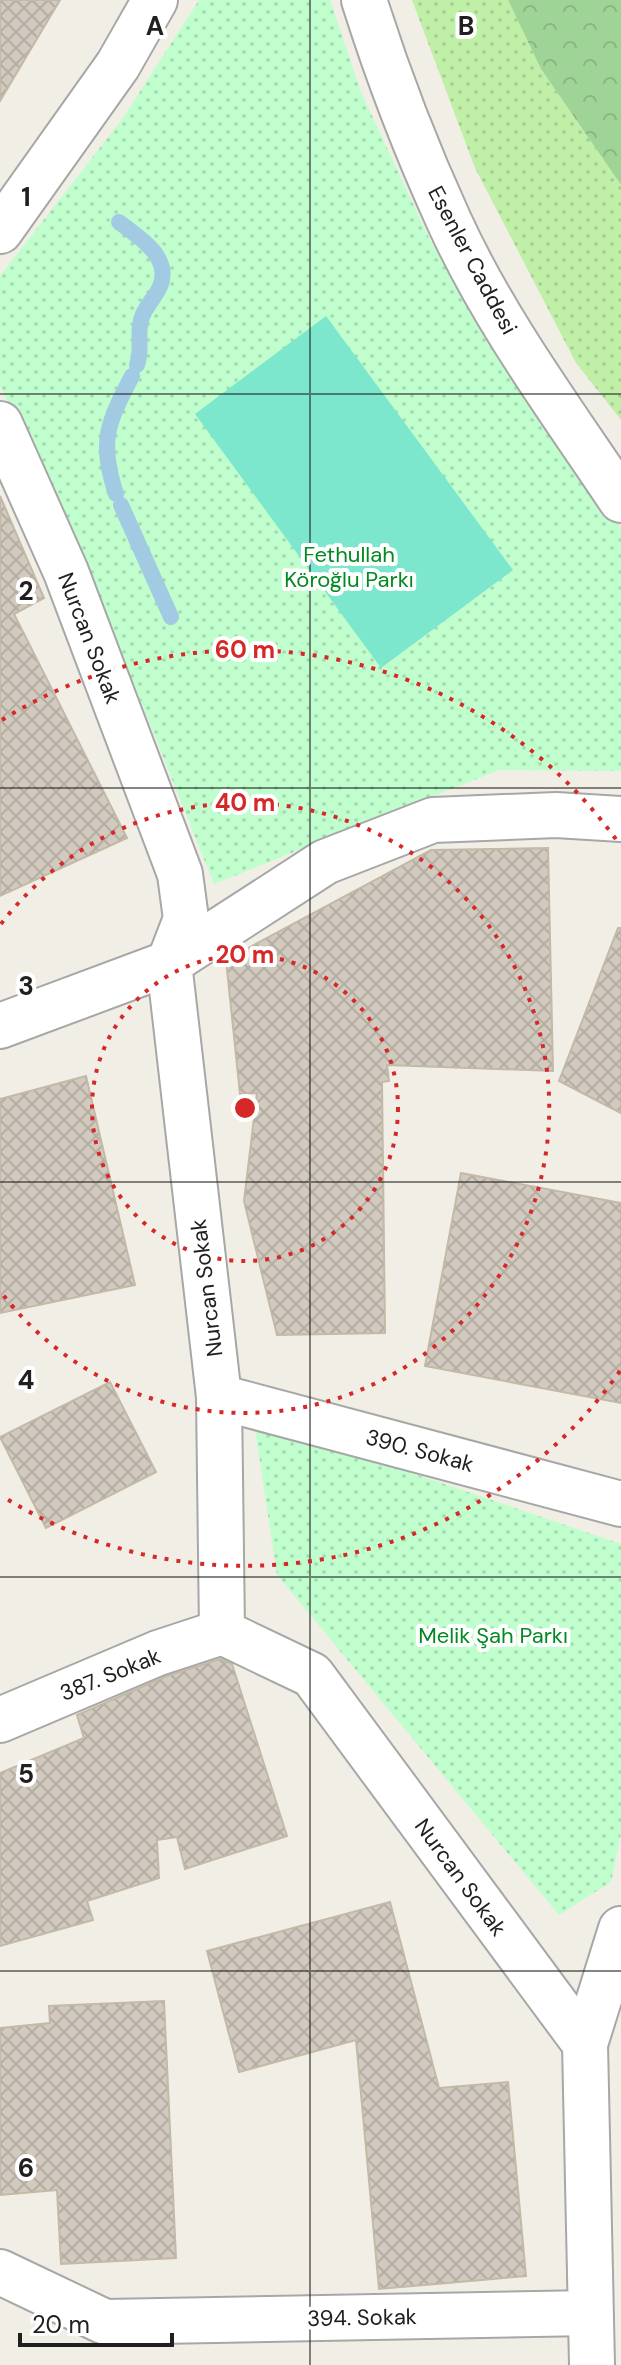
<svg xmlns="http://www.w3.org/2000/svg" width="621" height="2365" font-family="'DM Sans',sans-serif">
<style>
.grass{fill:url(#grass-dots)}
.forest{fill:url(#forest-crowns)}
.park{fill:url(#park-dots)}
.pitch{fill:#7de7ce}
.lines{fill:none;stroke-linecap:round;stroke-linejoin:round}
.stream{stroke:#a2cae2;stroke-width:16}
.building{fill:url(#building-cross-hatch);stroke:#c4b8a6;stroke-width:2}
.minor-casing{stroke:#a7a7a7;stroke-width:48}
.tertiary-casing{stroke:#a7a7a7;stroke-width:48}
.minor{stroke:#fff;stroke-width:44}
.tertiary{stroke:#fff;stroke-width:44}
.grid{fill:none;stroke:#202020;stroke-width:2;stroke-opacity:0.55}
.ring{fill:none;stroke:#d62828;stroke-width:4;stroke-dasharray:4 8}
.labels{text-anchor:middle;stroke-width:8;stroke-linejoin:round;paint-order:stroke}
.street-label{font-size:22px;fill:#202020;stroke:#fff}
.park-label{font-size:22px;fill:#028a22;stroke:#fff}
.grid-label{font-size:26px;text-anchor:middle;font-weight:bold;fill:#202020;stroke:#fff;stroke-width:8;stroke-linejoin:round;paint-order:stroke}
.centre{fill:#d62828;stroke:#fff;stroke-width:4}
.ring-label{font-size:24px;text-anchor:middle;font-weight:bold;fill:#d62828;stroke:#fff;stroke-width:8;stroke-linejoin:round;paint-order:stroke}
</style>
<defs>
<pattern id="grass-dots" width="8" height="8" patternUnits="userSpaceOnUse" patternTransform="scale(2)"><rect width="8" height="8" fill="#c0efa7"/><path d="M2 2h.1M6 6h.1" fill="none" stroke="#a5cd8f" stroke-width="1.8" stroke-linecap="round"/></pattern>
<pattern id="forest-crowns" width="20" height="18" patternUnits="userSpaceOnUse" patternTransform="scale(2)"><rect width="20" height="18" fill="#9fd497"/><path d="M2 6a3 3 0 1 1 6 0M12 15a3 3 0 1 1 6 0" fill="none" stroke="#89b682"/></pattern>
<pattern id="park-dots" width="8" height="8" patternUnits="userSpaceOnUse" patternTransform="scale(2)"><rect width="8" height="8" fill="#c0fece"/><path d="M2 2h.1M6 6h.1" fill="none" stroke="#a5d9b1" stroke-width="1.8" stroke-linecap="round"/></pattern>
<pattern id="building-cross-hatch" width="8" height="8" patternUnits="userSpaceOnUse" patternTransform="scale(2)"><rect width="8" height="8" fill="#d2cabe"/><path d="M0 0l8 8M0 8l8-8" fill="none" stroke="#b4ada3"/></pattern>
</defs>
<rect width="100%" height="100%" fill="#f1efe5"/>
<path class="grass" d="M412 0H508L541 69 621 185V420L576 363 475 168Z"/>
<path class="forest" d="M508 0H621V185L541 69Z"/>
<g class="park">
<path d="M199 0H330L361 92 429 238 567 457 621 528V771L499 770 214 884 70 525 0 386V276L123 118Z"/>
<path d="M276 1427 621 1544V1834L611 1882 559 1915 277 1575 255 1429Z"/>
</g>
<path class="pitch" d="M326 316 513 570 381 668 195 414Z"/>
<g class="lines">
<g class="stream">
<path d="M119 222C138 237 170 255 161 284 157 296 146 305 142 317 136 332 143 349 137 365"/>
<path d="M116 494C99 441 107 424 132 376"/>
<path d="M121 505 171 617"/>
</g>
</g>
<g class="building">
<path d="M0 0H60L0 101Z"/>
<path d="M0 496 44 598 14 614 127 838 0 896Z"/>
<path d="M548 848 553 1071 387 1065 389 1081 382 1082 385 1333 277 1335 244 1201 257 1093 240 1094 226 960 431 850Z"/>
<path d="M618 928H621V1113L559 1081Z"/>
<path d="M86 1076 135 1285 0 1313V1099Z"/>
<path d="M461 1173 621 1203V1403L425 1366Z"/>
<path d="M110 1382 156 1472 46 1528 0 1437Z"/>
<path d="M220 1659 232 1664 287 1836 185 1869 177 1837 157 1840 159 1878 87 1901 93 1920 0 1946V1773L84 1738 77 1715 167 1676Z"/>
<path d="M390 1902 439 2088 508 2082 526 2276 379 2289 356 2040 239 2072 207 1951Z"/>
<path d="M164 2001 176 2258 61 2264 57 2190 0 2195V2028L50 2023 49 2006Z"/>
</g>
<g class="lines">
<defs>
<g id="minor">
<path d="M364 0C388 76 416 149 449 221 494 320 561 410 621 500"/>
<path d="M0 424 66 572 180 874 186 919 169 963 219 1397 222 1632 312 1675 585 2044 592 2365"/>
<path d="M0 1026 169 963 325 862 433 820 556 815 621 819"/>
<path d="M219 1397 621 1504"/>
<path d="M0 1720 158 1653 222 1632"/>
<path d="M585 2044 621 1929"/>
<path d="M0 2272 105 2322 590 2313"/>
</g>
<path id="tertiary" d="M0 231 118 65 155 0"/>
</defs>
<use href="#minor" class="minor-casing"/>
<use href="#tertiary" class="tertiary-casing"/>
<use href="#minor" class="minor"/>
<use href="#tertiary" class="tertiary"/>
</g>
<path class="grid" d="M310 0V2365M0 394H621M0 788H621M0 1182H621M0 1577H621M0 1971H621"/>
<g class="ring">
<circle cx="245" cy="1108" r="153"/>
<path d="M1 924A305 305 0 1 1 1 1292"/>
<path d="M620 1371A458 458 0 0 1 2 1496M2 720A458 458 0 0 1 620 845"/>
</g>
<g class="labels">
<g class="street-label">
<text transform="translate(473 260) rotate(62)" y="8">Esenler Caddesi</text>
<text transform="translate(90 638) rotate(69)" y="8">Nurcan Sokak</text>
<text transform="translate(206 1288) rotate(-97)" y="8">Nurcan Sokak</text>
<text transform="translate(420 1450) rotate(15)" y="8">390. Sokak</text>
<text transform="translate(110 1674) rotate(-22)" y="8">387. Sokak</text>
<text transform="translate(461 1877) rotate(54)" y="8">Nurcan Sokak</text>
<text transform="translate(362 2317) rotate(-1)" y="8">394. Sokak</text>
</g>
<g class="park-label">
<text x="349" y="562">Fethullah<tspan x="349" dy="25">Köroğlu Parkı</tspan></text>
<text x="493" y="1643">Melik Şah Parkı</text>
</g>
</g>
<g class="grid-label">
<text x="155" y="35">A</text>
<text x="466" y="35">B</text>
<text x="26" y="206">1</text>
<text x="26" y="600">2</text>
<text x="26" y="995">3</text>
<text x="26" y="1389">4</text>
<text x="26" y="1783">5</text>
<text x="26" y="2177">6</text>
</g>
<circle cx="245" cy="1108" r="12" class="centre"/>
<g class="ring-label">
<text x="245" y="658">60 m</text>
<text x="245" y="811">40 m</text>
<text x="245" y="963">20 m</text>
</g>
<path d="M20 2333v12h152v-12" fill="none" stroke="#202020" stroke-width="4"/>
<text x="32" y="2333" font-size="24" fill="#202020" stroke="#ffffff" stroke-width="6" paint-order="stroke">20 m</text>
</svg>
